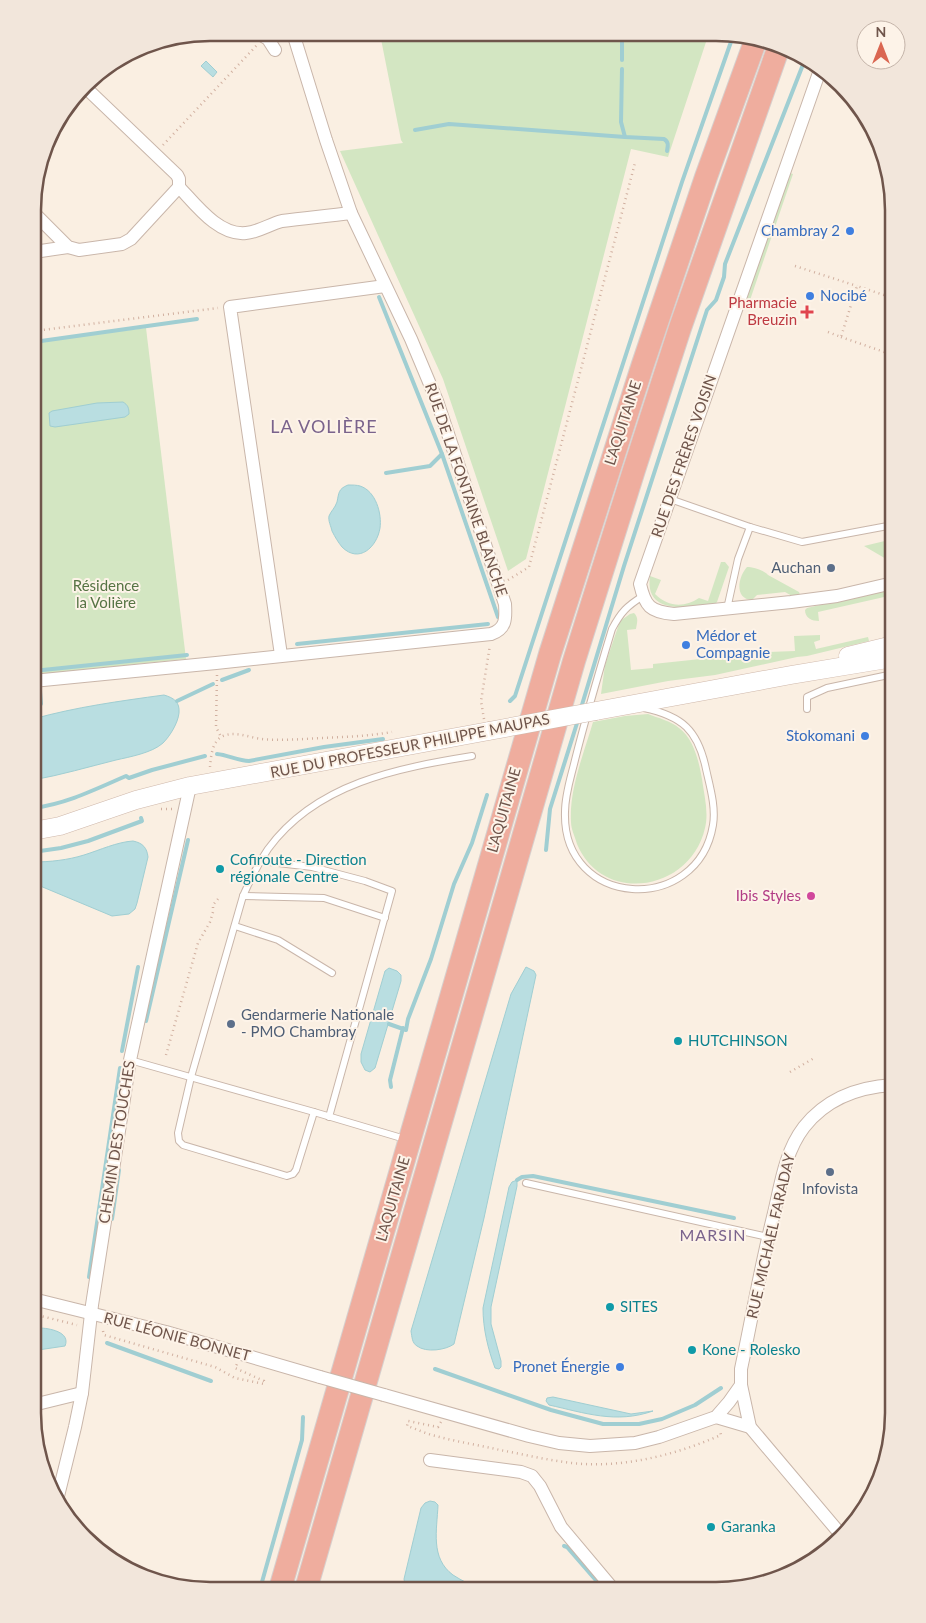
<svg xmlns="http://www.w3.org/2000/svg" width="926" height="1623" font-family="Lato,sans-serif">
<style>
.green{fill:#d3e6c2}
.water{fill:#b9dee1;stroke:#a0ced2}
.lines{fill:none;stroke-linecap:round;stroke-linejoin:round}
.stream{stroke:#a0ced2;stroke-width:4}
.lane-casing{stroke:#c9b6aa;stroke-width:8}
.street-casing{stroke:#c9b6aa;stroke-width:14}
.secondary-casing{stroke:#cfb8ab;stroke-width:19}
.highway-casing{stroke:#d7cfcd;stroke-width:24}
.path{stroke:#d1b0a0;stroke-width:2.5;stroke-dasharray:1 4;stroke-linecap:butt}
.lane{stroke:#fff;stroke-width:6}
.street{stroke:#fff;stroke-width:12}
.secondary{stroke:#fff;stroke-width:18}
.highway{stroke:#efad9e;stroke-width:22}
.street-bridge-casing{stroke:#c9b6aa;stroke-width:14;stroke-linecap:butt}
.secondary-bridge-casing{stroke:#cfb8ab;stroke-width:19;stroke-linecap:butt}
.street-bridge{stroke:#fff;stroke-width:12}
.secondary-bridge{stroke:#fff;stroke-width:18}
.shop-dot{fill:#3f7fe0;stroke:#fdf3e8;stroke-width:2}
.health-dot{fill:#e0444e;stroke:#fdf3e8;stroke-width:2}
.service-dot{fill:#5c6f8a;stroke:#fdf3e8;stroke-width:2}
.culture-dot{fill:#0f9aa8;stroke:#fdf3e8;stroke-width:2}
.hotel-dot{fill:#d1479c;stroke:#fdf3e8;stroke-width:2}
.labels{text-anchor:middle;stroke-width:4;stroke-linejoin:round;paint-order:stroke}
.shop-label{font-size:15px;fill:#366cbe;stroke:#fdf3e8;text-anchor:end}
.health-label{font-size:15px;fill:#be3a42;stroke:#fdf3e8;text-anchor:end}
.street-label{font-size:15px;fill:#6f554b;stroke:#fdf3e8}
.service-label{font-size:15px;fill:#4e5e75;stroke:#fdf3e8;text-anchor:end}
.park-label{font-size:15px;fill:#567444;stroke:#fdf3e8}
.culture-label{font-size:15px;fill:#0d838f;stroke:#fdf3e8;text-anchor:start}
.hotel-label{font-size:15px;fill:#b23c85;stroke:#fdf3e8;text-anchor:end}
.neighbourhood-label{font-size:16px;letter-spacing:1px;fill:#7a638c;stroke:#fdf3e8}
.quarter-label{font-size:18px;letter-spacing:1px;fill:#7a638c;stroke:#fdf3e8}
.rim{fill:none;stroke:#6f554b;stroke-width:2.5}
</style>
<rect width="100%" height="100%" fill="#faefe2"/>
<g class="green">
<path d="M380 34 708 36 668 157 631 149 526 559 508 571 443 379 340 151 403 143 401 140Z"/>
<path d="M790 173 793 174 748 306 745 302Z"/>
<path d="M146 328 186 659 33 675 34 342Z"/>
<path d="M893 539V563L864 546Z"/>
<path d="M721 562H725L729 567 717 602 714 605C689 607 644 616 650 576L661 580 655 594C668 607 684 608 699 598L708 601Z"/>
<path d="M747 567C753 567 764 570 768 575L799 592 800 595 792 596 785 592 757 595 752 600C734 599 738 577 747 567Z"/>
<path d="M893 588V595L818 612 819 621C812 621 805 618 805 610L807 608Z"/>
<path d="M634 613C639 618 637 622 636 629L627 630 631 670 653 668V664L729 656 730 660 746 653 795 651 794 636 820 635V640L814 642 816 649 868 637 869 641 807 656 797 657 715 675 668 681 601 694 605 665 620 621 630 614Z"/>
<path d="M648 714C658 718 671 721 679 728 694 739 699 762 702 779 704 795 709 812 705 828 691 891 603 906 577 844 575 837 571 829 571 822 569 789 584 753 593 722L625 716Z"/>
<path d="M33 976 41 979 33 1001Z"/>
</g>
<g class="water">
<path d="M206 61 217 72 213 77 201 66Z"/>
<path d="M123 402C128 405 129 408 129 414L125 417 55 427 50 426 49 413 52 411 97 403Z"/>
<path d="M348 485C352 485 357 485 360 486 376 491 382 514 380 528 377 547 359 564 342 547 338 542 335 537 332 531 331 526 328 521 329 516 331 511 335 508 337 502 339 493 338 489 348 485Z"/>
<path d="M164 695C174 698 180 702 179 713 178 723 170 736 163 743 152 753 129 757 116 760 88 767 61 775 33 780V719C76 707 120 701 164 695Z"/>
<path d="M133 841C143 843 147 848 148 857L137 903 135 909 129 914 112 916 33 883V862C50 862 68 860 84 855 100 850 117 842 133 841Z"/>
<path d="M526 967 534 971 536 975 484 1218 454 1344C446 1350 426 1353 417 1346 412 1343 412 1337 411 1331L511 994Z"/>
<path d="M389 968 397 971 401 975V981L375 1068 370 1072 365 1070 361 1062V1054L385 971Z"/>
<path d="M517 1180V1186L491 1307V1324L501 1361V1367L499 1369 495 1368C488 1349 483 1329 483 1308L509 1187 512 1182Z"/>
<path d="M39 1328C49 1328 71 1332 65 1346L38 1350 36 1349 33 1331Z"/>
<path d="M553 1397 631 1414 653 1411C616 1424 585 1413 549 1405L546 1401 547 1398Z"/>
<path d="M430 1501 435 1502 438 1505C437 1530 430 1558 453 1575 462 1581 472 1585 481 1590H413L405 1585 404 1579 421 1508 425 1503Z"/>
</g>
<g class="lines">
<g class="stream">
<path d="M622 60V41L623 35"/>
<path d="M622 69 621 122 625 137 664 139C669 142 668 146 667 151"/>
<path d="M415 130 449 124 625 137"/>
<path d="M379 297 442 454"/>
<path d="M34 342 197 319"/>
<path d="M34 384 39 412"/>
<path d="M386 473 430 466 442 454 498 617"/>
<path d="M297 644 488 624"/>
<path d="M33 671 187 655"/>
<path d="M222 680 249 670"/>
<path d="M33 692 40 691 41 704"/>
<path d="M177 701 213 684"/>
<path d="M510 701 515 696 682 182 733 36"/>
<path d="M581 708 624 566 707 310 716 300 724 277 725 264 804 62"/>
<path d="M217 754C228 755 238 761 249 761L324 747 383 739"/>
<path d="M33 808C66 804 96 789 126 776L129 778 152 770 205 756"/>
<path d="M546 850 550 809 578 720"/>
<path d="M33 852 61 848 88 841 142 821 141 818"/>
<path d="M146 1021 188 840"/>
<path d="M389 1024 406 1030 408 1019 431 959 454 884 472 843 487 795"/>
<path d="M122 1051 138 967"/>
<path d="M391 1087 390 1080 403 1028"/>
<path d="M517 1180 522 1177 533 1176 734 1218"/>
<path d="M112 1219 119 1170"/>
<path d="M89 1277 120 1068"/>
<path d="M107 1343 211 1381"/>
<path d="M435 1369 551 1410 603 1424H639L662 1419 695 1405 721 1388"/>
<path d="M564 1546 567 1547 600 1585"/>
<path d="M260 1589 302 1440 303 1417"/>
</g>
<defs>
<g id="lane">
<path d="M670 499 750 527 802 542 893 525"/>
<path d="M643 596C627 606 621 612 612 629 599 672 586 716 575 760 571 777 565 794 565 812 562 909 698 916 713 825 716 807 710 787 706 769 698 730 682 716 644 708"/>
<path d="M727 609 738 559 750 527"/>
<path d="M807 709V697L827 688 893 674"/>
<path d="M261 861 312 867 365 881 392 891 329 1117"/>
<path d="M243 896 324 898 385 918"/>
<path d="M235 926 278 940 332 973"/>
<path d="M130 1060 314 1112 405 1139"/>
<path d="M314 1112 296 1170 293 1174 287 1176 183 1145 179 1141 178 1133 191 1077 243 896C250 880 258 864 268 849 316 783 398 768 472 756"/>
<path d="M526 1183 768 1237"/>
</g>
<g id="street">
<path d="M258 33 268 39 275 50"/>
<path d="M820 70 640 584C645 606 650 612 674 614L791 602 837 596 893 583"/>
<path d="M85 87 177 175 179 179V187C196 205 219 236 246 233 259 232 270 224 282 221 305 218 328 216 351 213"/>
<path d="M34 213 68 247 79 250 122 244 131 239 179 187"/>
<path d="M34 252 68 247"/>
<path d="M281 655 230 307 385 286"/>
<path d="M33 681 216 663 491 634C506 629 506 619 505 604L437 401 411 339 351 213 326 140 293 33"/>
<path d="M33 1299 166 1332 320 1377"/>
<path d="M384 1395 529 1436 559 1443 590 1446 635 1443 659 1437 716 1417 729 1402 741 1385"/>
<path d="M33 1405 82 1393"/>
<path d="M716 1417 750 1427"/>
<path d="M430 1460 521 1472 532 1476 540 1486 561 1527 614 1590"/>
<path d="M57 1500 75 1427 82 1393 92 1305 130 1060 190 786"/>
<path d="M842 1536 750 1427 741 1385V1369C752 1317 761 1265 774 1213 781 1183 785 1152 804 1127 826 1099 858 1087 893 1085"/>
</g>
<g id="secondary">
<path d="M848 656 893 645"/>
<path d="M596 711 791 675 893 658"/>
<path d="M33 831 60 826 136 800 190 786 489 731"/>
</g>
<g id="highway">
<path d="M280 1589 550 654 642 367 706 177 756 39"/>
<path d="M306 1589 574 661 634 470 680 328 778 49"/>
</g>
</defs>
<use href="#lane" class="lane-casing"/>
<use href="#street" class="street-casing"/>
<use href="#secondary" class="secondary-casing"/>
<use href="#highway" class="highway-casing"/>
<g class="path">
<path d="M163 145 257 45"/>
<path d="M795 266 857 286"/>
<path d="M34 331 218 308"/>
<path d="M828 332 841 337 857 286 893 298"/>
<path d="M841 337 893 355"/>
<path d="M508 580 529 567 635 163"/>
<path d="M217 675 216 727 221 737"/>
<path d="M484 719 481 701 490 645"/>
<path d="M210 767C211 756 212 741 223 736 235 731 248 737 261 739 281 741 302 739 323 738 346 737 369 736 392 732"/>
<path d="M161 809H173"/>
<path d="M166 1055 198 943 210 922 213 912V905L218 899"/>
<path d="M790 1072 816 1057"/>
<path d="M33 1314 77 1325"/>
<path d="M103 1331 104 1335 215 1367 235 1378 264 1384V1381L235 1368 237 1364"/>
<path d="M441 1422 438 1427 408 1421 407 1426C417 1429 426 1434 436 1436 457 1442 479 1445 500 1450 521 1454 543 1459 564 1462 617 1470 673 1456 721 1435L720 1431"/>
</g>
<use href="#lane" class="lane"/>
<use href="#street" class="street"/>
<use href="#secondary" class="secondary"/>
<use href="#highway" class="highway"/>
<defs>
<path id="street-bridge" d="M320 1377 384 1395"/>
<path id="secondary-bridge" d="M489 731 596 711"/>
</defs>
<use href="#street-bridge" class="street-bridge-casing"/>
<use href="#secondary-bridge" class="secondary-bridge-casing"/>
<use href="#street-bridge" class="street-bridge"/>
<use href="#secondary-bridge" class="secondary-bridge"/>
</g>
<g class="shop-dot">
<circle cx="850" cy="231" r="5"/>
<circle cx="810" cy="296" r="5"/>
<circle cx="686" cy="645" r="5"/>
<circle cx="865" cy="736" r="5"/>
<circle cx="620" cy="1367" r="5"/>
</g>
<path class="health-dot" d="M804.5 304.5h5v5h5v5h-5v5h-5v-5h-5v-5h5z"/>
<g class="service-dot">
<circle cx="831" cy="568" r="5"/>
<circle cx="231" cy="1024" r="5"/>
<circle cx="830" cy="1172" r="5"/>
</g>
<g class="culture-dot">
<circle cx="220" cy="869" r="5"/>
<circle cx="678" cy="1041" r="5"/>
<circle cx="610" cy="1307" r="5"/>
<circle cx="692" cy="1350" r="5"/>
<circle cx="711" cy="1527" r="5"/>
</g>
<circle class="hotel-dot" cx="811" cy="896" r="5"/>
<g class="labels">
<g class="shop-label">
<text x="840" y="236">Chambray 2</text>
<text x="820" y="301" text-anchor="start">Nocibé</text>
<text x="696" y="641" text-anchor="start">Médor et<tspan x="696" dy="17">Compagnie</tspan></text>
<text x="855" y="741">Stokomani</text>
<text x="610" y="1372">Pronet Énergie</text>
</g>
<g class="health-label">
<text x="797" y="308">Pharmacie<tspan x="797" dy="17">Breuzin</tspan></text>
</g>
<g class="street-label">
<text transform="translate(623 423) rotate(-72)" y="5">L'AQUITAINE</text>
<text transform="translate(684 456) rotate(-71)" y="5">RUE DES FRÈRES VOISIN</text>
<text transform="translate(466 490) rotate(71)" y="5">RUE DE LA FONTAINE BLANCHE</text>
<text transform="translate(410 746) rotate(-11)" y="5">RUE DU PROFESSEUR PHILIPPE MAUPAS</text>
<text transform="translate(504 810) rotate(-74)" y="5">L'AQUITAINE</text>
<text transform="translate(117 1142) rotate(-81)" y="5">CHEMIN DES TOUCHES</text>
<text transform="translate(393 1199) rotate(-74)" y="5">L'AQUITAINE</text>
<text transform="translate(771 1236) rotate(-77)" y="5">RUE MICHAEL FARADAY</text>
<text transform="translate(177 1337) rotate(15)" y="5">RUE LÉONIE BONNET</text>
</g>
<g class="service-label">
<text x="821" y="573">Auchan</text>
<text x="241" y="1020" text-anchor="start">Gendarmerie Nationale<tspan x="241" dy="17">- PMO Chambray</tspan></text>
<text x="830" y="1194" text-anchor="middle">Infovista</text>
</g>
<g class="park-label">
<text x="106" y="591">Résidence<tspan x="106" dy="17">la Volière</tspan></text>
</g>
<g class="culture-label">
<text x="230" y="865">Cofiroute - Direction<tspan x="230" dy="17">régionale Centre</tspan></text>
<text x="688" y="1046">HUTCHINSON</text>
<text x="620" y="1312">SITES</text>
<text x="702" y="1355">Kone - Rolesko</text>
<text x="721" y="1532">Garanka</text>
</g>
<g class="hotel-label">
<text x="801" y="901">Ibis Styles</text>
</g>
<g class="neighbourhood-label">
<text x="713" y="1241">MARSIN</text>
</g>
<g class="quarter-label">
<text x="324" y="433">LA VOLIÈRE</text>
</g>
</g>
<path d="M0 0H926V1623H0ZM210 41H716A169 169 0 0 1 885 210V1413A169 169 0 0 1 716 1582H210A169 169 0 0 1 41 1413V210A169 169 0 0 1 210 41Z" fill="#f2e6db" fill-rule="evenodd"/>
<path class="rim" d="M210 41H716A169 169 0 0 1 885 210V1413A169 169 0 0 1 716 1582H210A169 169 0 0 1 41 1413V210A169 169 0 0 1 210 41Z"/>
<g transform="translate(881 45)"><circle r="24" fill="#fdf3e8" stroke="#c4b4a9"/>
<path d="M0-4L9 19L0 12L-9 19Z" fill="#da6651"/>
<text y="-8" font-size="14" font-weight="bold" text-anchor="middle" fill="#6f554b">N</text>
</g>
</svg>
